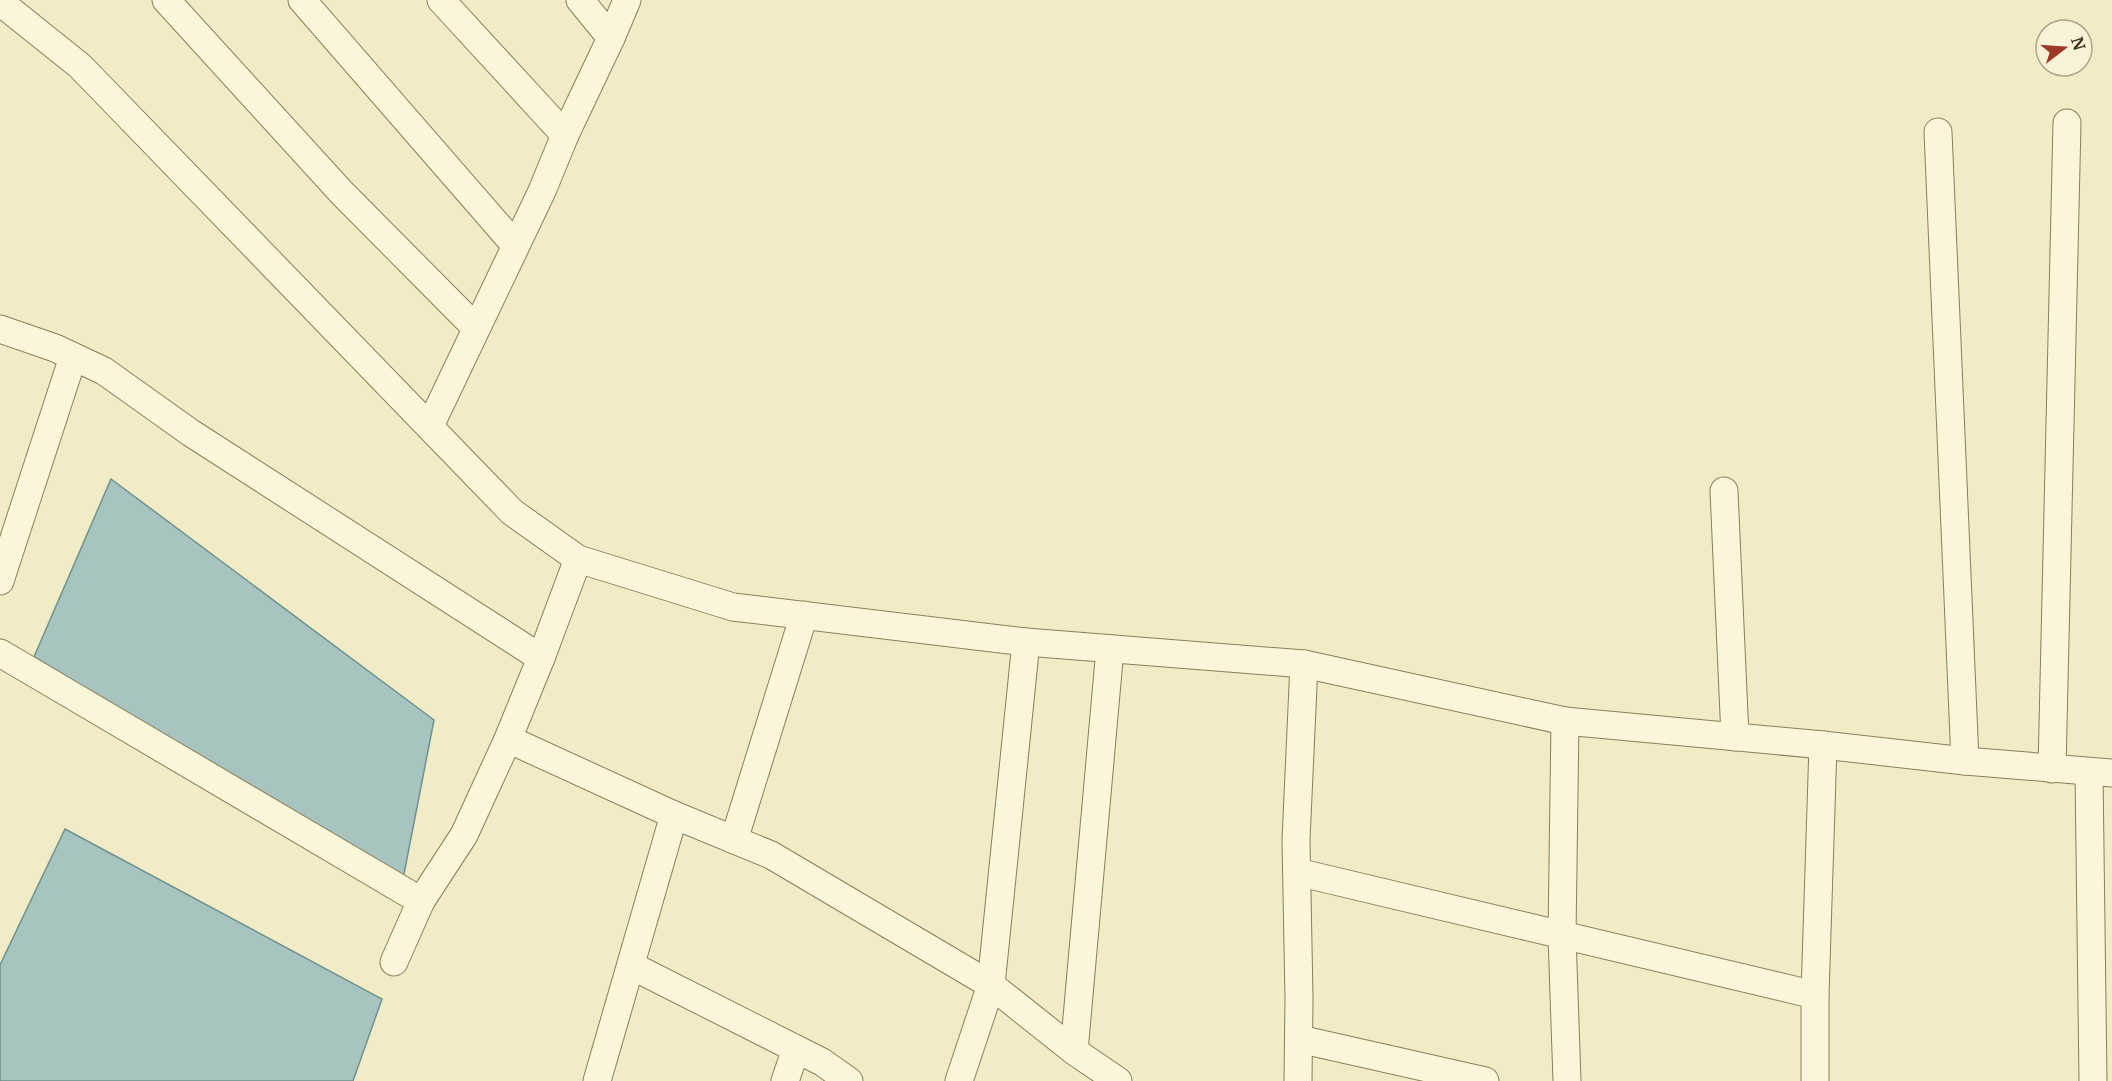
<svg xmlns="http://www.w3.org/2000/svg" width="2112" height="1081" font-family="Merriweather,serif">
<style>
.water{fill:#a8c4c0;stroke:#6d9390;stroke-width:1.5}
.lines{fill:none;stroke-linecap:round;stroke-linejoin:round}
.minor-casing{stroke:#8d7d5a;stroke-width:29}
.minor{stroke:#fbf6da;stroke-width:27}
</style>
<rect width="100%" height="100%" fill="#f1ebc6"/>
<g class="water">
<path d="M111 479 434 720 403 879 34 657Z"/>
<path d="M65 829 382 999 353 1081H0V965Z"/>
</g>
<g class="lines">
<defs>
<g id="minor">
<path d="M166 0 342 193 476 328"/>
<path d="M302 0 515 245"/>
<path d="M441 0 565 135"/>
<path d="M580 0 611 38"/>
<path d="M0 2 80 66 512 512 578 559 733 607 1026 642 1304 664 1565 721 1823 745 1965 761 2112 773"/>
<path d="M1938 132 1965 761"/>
<path d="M0 329 55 348 104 371 191 433 541 658 578 559"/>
<path d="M430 426 542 191 565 135 611 38 627 0"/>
<path d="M1724 491 1735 737"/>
<path d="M0 581 73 357"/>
<path d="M0 653 421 901"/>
<path d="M1565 721 1562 936 1567 1081"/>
<path d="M508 739 674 815 771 855 991 985 1074 1051 1118 1081"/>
<path d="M2052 769 2067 123"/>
<path d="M2089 772 2093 1081"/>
<path d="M734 840 804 615"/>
<path d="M1297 872 1815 995"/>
<path d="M394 962 421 901 464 835 508 739 541 658"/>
<path d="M632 966 822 1062 849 1081"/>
<path d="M1299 1039 1485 1081"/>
<path d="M1074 1051 1110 649"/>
<path d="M597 1081 674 815"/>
<path d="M785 1081 796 1049"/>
<path d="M959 1081 991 985 1026 642"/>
<path d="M1298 1081 1299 998 1296 840 1304 664"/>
<path d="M1815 1081V995L1823 745"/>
</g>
</defs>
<use href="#minor" class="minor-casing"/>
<use href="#minor" class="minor"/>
</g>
<g transform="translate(2064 48) rotate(73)"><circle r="28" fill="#f8f3d6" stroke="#ada68d" stroke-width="1.5"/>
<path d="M0-4.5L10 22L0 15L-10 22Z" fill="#a03827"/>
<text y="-9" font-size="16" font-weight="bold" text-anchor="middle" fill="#3d321f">N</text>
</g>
</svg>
